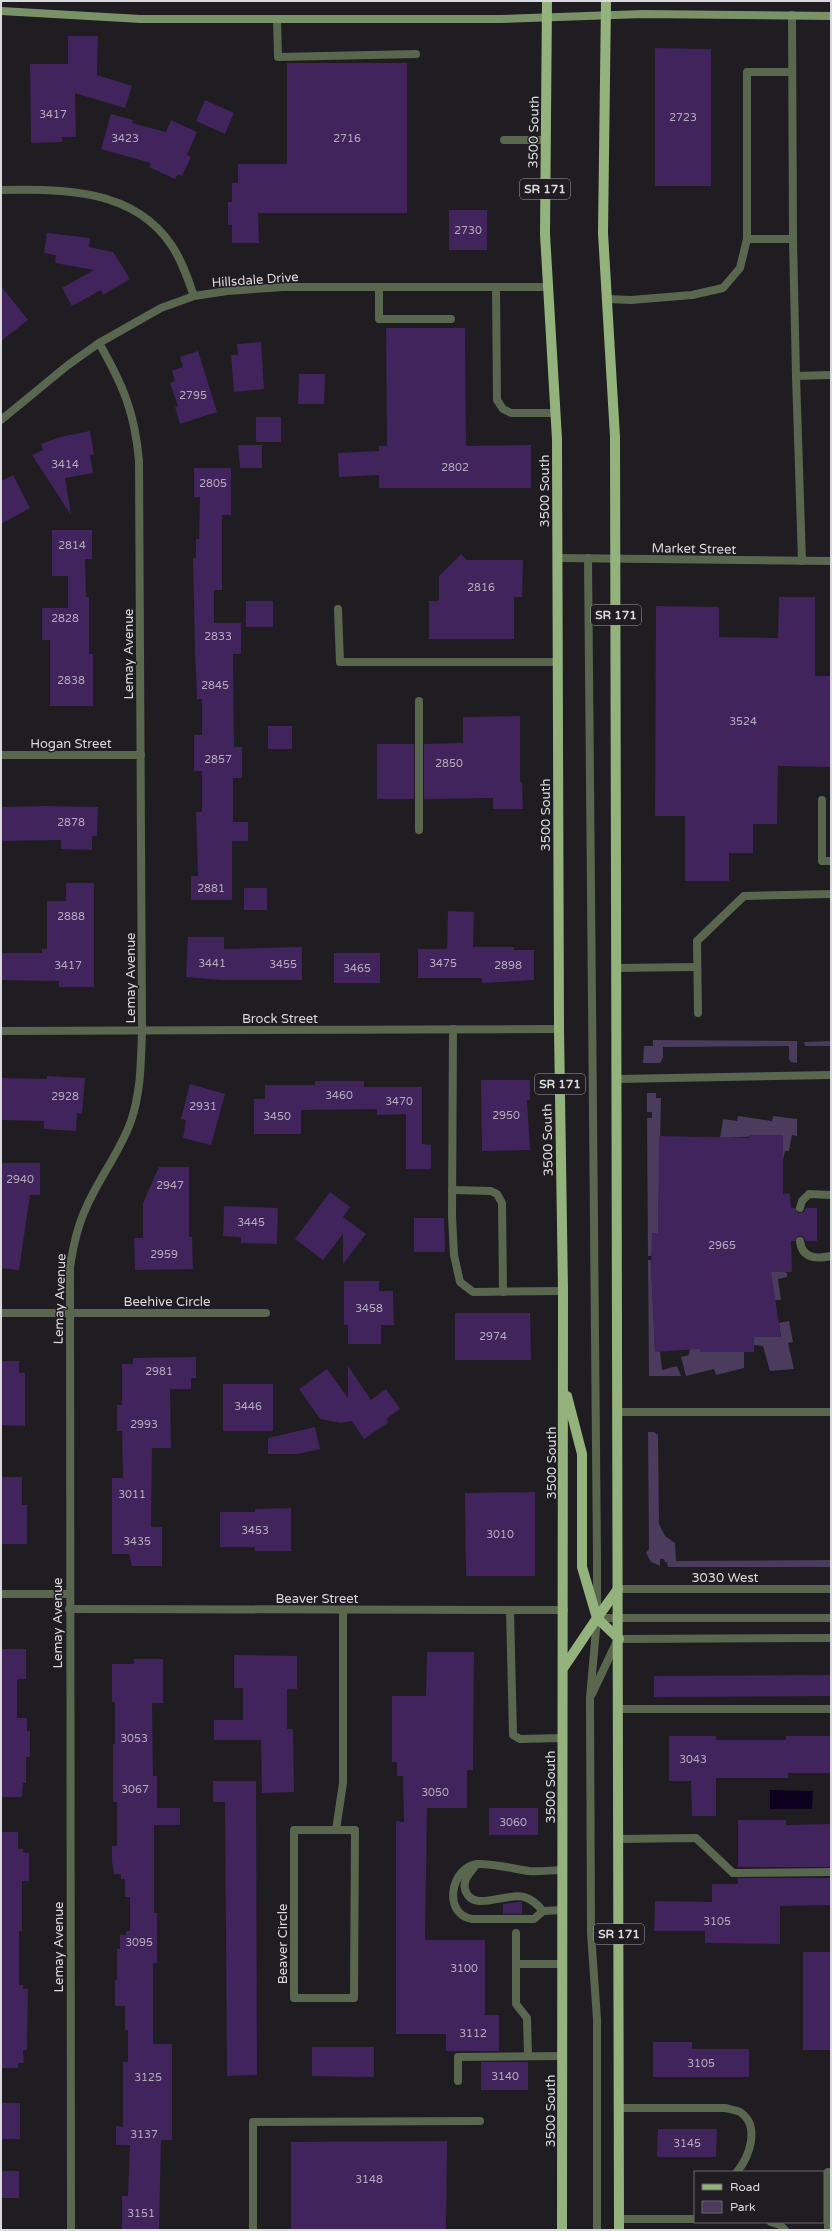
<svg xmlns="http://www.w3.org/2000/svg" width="832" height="2231" font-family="'Varela Round',sans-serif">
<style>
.green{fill:#4b3b5d}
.water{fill:#0e001f}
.building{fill:#40245b}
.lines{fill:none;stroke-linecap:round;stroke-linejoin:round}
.service{stroke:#59674e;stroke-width:8}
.minor{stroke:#59674e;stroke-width:8}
.secondary{stroke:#7a9268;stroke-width:8}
.primary{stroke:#94b37c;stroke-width:10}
.labels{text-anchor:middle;stroke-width:3;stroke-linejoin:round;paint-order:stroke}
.number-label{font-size:11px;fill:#b4acbc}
.shield{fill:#1f1c22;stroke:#a2a0a5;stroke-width:1}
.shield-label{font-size:12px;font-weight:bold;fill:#dad9dd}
.street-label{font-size:13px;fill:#dad9dd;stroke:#1f1c22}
</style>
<rect width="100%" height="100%" fill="#1f1c22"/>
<g class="green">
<path d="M653 1040 797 1041V1063L791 1062 789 1059V1046L663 1047V1058L660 1063H643L644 1046H653Z"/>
<path d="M831 1041V1046H805L804 1042Z"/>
<path d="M647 1093H656V1098H661L658 1233 651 1256H648L647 1118H652V1112H647Z"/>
<path d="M738 1116 772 1121 773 1116 797 1119V1136L792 1135 789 1151H785L783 1159V1135L720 1138 723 1119 737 1121Z"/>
<path d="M648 1260H651L655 1351H660L662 1370 677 1366 681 1376H649Z"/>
<path d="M770 1266 787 1273V1277L778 1279 781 1300H775Z"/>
<path d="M789 1321 793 1342 788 1343 794 1369 770 1371 763 1346 754 1345V1337H781L779 1323Z"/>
<path d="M690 1348H699L701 1352H744V1368L716 1375 714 1369 686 1376 681 1357 689 1355Z"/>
<path d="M648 1432H654L658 1435 659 1524 665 1536 675 1543 676 1561 831 1560V1567H668L667 1562H665L664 1559H660V1566L651 1562 646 1553 649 1549Z"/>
</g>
<path class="water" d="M770 1790 813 1791 812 1809H770Z"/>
<g class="building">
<path d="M68 36H98L97 75 132 86 125 108 75 93 76 137H62V142L31 143 30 64H68Z"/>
<path d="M655 48 711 49V186H655Z"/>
<path d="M287 63H407V213H258L259 243H232V225H228V202H232V183H238V164H287Z"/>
<path d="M205 100 234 113 225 134 196 121Z"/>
<path d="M111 114 133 120 132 123 166 132 171 120 197 132 187 155 191 157 182 176 178 174 175 179 149 167 151 163 101 149Z"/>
<rect x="449" y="210" width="38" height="40"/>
<path d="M47 233 90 238 89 247 113 252 130 279 103 295 101 290 72 306 62 288 94 270 55 263 56 255 44 253Z"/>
<path d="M1 286 28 320 1 341Z"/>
<path d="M386 328H465L466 446 531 445V488H379V475L339 477 338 453 379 451V446H387Z"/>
<path d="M261 342 264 389 234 392 231 355H238L237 344Z"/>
<path d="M198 351 217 412 180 424 175 407 178 406 170 383 175 381 172 371 183 367 180 357Z"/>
<path d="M299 374H325L324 404H298Z"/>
<rect x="256" y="417" width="25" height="25"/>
<path d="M90 431 94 454 90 455 93 473 65 478 71 515 32 455 43 450 41 444 60 437Z"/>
<path d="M238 445H262V468H240Z"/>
<path d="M194 468H231V515H222V590H214V623H241V654H233L234 747H242V778H233V822H248V841H232V900H191V876H198L196 812H202V771H194V735H202V699H197L195 649 193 558H196V539H199L200 497H194Z"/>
<path d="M13 475 30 508 1 524V481Z"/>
<path d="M52 530H92V559H85L86 597H89V654H93V706H50V640H42V608H68V576H52Z"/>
<path d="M461 554 467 560H523L522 597H514V639H429V601H439V576Z"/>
<path d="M779 597H815V676H831V767L778 766 777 824H753V853H729V881H685V816H655L656 606 719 607V637L778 638Z"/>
<rect x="246" y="601" width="27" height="26"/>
<path d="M520 716V782H522L523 809H493V798L424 799V744L463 743V717Z"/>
<rect x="268" y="726" width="24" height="23"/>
<rect x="377" y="744" width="37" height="55"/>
<path d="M45 806 98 807 97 836H92V850L61 849V840L1 841V807Z"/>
<path d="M66 883H94V987H59V981L1 980V953H42V949H47V901H66Z"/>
<rect x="244" y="888" width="23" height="22"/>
<path d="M448 911 474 912 473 947H514V950H534V980L482 983V978H418V949H447Z"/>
<path d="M188 937H224V949L302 947V980H221L186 977Z"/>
<rect x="334" y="953" width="46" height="30"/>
<path d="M47 1076 85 1078 82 1114 77 1113 76 1131 44 1129V1121L1 1120V1078L47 1079Z"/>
<path d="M481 1080H530V1100H527L530 1150 482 1151Z"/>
<path d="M315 1081H364V1087H422V1144L431 1145V1169H406V1114L377 1115V1109L301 1110V1134H254V1099H265V1085H315Z"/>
<path d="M190 1084 225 1094 211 1145 183 1138 186 1120 181 1119Z"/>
<path d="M750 1135H783V1194L790 1193 791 1208H795L798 1213 804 1212 806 1208H817V1241H806L802 1236 797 1237 795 1241H791L792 1272H771L781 1337H754V1352H701L699 1349 655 1352 651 1270 652 1233H658L659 1136 750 1138Z"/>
<path d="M1 1163H40V1195H30L19 1270 1 1268Z"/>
<path d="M159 1167H189V1237H192L193 1269 135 1270 134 1238H143V1203Z"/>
<path d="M330 1192 350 1207 343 1217 366 1234 343 1264V1234L323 1260 295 1239Z"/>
<path d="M224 1206 278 1208 277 1244 241 1243V1237L223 1236Z"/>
<path d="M414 1218H444L445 1252H414Z"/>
<path d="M344 1281H379V1291H393L394 1325H381V1344H348V1325H344Z"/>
<path d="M455 1313H530L531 1360H455Z"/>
<path d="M196 1357V1378H191V1389H170L171 1448H152L151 1527H162V1566H132L129 1554H112V1478H123L122 1431H117V1405H122V1364H133V1358Z"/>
<path d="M1 1361H19V1373H25V1426L1 1425Z"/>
<path d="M348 1366 371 1400 386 1389 400 1409 386 1419 389 1422 364 1439 352 1421 341 1423 320 1419 299 1389 327 1369 348 1398Z"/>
<rect x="223" y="1384" width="50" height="47"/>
<path d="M315 1427 320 1449 298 1454H268V1438Z"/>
<path d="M1 1477H22V1505H27V1544H1Z"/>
<path d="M535 1492V1576H466L465 1493Z"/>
<path d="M291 1508V1551H255V1547H220V1512H255V1509Z"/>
<path d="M1 1649H26V1679H17V1718H27V1731H30V1757H26V1783H23L22 1797H1Z"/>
<path d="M427 1652H474L473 1770H467V1808H427L425 1940H485V2015H499V2051H446V2034H396V1821L404 1822 403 1776H397V1762H392V1696H426Z"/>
<path d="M234 1655 297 1656V1689H287V1729H293L294 1792 262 1793 261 1740H214V1720H243V1688H234Z"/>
<path d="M134 1659H163V1703H152L153 1776H157V1808H180V1825H154V1913H157V1963H153V2044H172V2140H161L159 2230H122V2196H128L130 2145H116V2126L123 2127V2062H128V2030H125V2006H115V1980H117V1949H120V1935H126V1931H130V1897H125V1879H121V1874H114L112 1861V1846H117V1802H113V1744H115V1702H112V1664H134Z"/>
<path d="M831 1675V1696L654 1697V1676Z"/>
<path d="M669 1736H716V1740H786V1736H831V1773H788V1778H716V1816H692L691 1781H669Z"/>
<path d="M213 1781H256L257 2075 227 2076 225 1802H213Z"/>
<rect x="489" y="1808" width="49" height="27"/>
<path d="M738 1820H786V1825L831 1824V1867H738Z"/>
<path d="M1 1832H18V1849H23V1853H29V1881H22V1931H19V1985H23V1989H28L27 2050H23L24 2063H18V2068H1Z"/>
<path d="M738 1878H831V1905L780 1906V1944L705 1943V1931H654L655 1901 712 1902V1884H738Z"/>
<path d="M517 1902H522V1914H503V1904Z"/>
<rect x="803" y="1952" width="28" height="98"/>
<path d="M653 2042H692V2049H749V2077H653Z"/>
<path d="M312 2047H374V2077L312 2076Z"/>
<rect x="481" y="2062" width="47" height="28"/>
<rect x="1" y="2103" width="19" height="36"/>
<path d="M658 2129H717L716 2157H657Z"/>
<path d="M447 2141 446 2230H291V2142Z"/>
<rect x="1" y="2171" width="18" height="27"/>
</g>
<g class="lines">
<g class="service">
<path d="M792 15 793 239H747V72H792"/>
<path d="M277 19 278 57 416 54"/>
<path d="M504 140H546"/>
<path d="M793 239 796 376 831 375"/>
<path d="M379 287V319H451"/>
<path d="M496 287 497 400 503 409 511 413H555"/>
<path d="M607 299 631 300 692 295 723 288 740 268 747 239"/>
<path d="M796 376 802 561"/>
<path d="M588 558 597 1557V1618L590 1698 591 1933 597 2019V2230"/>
<path d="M338 609 340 662H558"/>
<path d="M419 701V830"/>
<path d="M822 800V861H831"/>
<path d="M617 968 696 967"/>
<path d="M698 1013 697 941 744 896 831 894"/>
<path d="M453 1029 452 1216 454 1255 460 1282 473 1292 563 1291"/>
<path d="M618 1079 831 1075"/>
<path d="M452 1190 491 1191 497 1194 502 1203 503 1292"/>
<path d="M800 1208 802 1201 809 1194 831 1195"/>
<path d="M800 1241C802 1259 817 1259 831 1256"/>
<path d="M618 1412H831"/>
<path d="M510 1610 513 1735 520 1739 563 1738"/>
<path d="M597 1618H831"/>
<path d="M592 1694 617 1641"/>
<path d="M618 1709H831"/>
<path d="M336 1830H355L354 1998H294V1830H336L343 1783V1610"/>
<path d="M618 1839 696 1838 733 1873 831 1872"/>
<path d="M476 1865C470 1873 461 1881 466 1892 474 1912 507 1892 524 1897 532 1899 538 1905 543 1911"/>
<path d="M563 1870C552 1870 540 1872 529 1871 514 1869 492 1863 477 1864 451 1867 442 1914 472 1919H534L543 1911 563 1910"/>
<path d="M516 1964V1933"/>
<path d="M528 2056 527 2018 516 2004V1964H563"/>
<path d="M458 2081V2057L563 2056"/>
<path d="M619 2108H725C729 2109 736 2110 740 2112 761 2126 749 2157 737 2172"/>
<path d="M828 2172V2230"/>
<path d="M619 2219H695"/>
<path d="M771 2222 780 2225 785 2230"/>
<path d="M253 2230V2122L480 2121"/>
</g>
<g class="minor">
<path d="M1 190C62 189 134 188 172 246 182 261 188 279 194 296"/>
<path d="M1 420 68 365 99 343 161 308 194 296 227 291 284 287H548"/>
<path d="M557 558 831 561"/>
<path d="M1 755H141"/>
<path d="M1 1031 559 1029"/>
<path d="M1 1313H266"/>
<path d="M618 1589H831"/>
<path d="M1 1594H69"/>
<path d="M69 1609 564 1610"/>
<path d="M619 1639 831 1638"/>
<path d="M71 2230 70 1267C73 1247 77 1227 86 1208 99 1178 120 1152 131 1121 141 1092 141 1061 142 1030L139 461C135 413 123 385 99 343"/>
</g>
<path class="secondary" d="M1 11 141 19H500L643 14 831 16"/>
<g class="primary">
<path d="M547 1 545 234 557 439 559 1029 563 1291 562 2230"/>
<path d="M606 1 603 233 615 437 619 2230"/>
<path d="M567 1396 582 1454V1567L597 1618 619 1639"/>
<path d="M564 1667 597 1618 618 1589"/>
</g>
</g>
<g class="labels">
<g class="number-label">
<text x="53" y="118">3417</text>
<text x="683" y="121">2723</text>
<text x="125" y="142">3423</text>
<text x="347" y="142">2716</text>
<text x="468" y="234">2730</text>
<text x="193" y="399">2795</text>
<text x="65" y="468">3414</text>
<text x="455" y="471">2802</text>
<text x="213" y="487">2805</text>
<text x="72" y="549">2814</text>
<text x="481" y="591">2816</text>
<text x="65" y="622">2828</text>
<text x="218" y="640">2833</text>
<text x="71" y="684">2838</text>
<text x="215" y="689">2845</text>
<text x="743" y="725">3524</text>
<text x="218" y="763">2857</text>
<text x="449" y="767">2850</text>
<text x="71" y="826">2878</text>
<text x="211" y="892">2881</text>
<text x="71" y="920">2888</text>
<text x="212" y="967">3441</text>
<text x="443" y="967">3475</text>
<text x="283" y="968">3455</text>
<text x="68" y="969">3417</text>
<text x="508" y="969">2898</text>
<text x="357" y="972">3465</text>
<text x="339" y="1099">3460</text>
<text x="65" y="1100">2928</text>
<text x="399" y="1105">3470</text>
<text x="203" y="1110">2931</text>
<text x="506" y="1119">2950</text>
<text x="277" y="1120">3450</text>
<text x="20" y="1183">2940</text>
<text x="170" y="1189">2947</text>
<text x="251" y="1226">3445</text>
<text x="722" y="1249">2965</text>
<text x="164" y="1258">2959</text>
<text x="369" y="1312">3458</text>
<text x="493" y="1340">2974</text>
<text x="159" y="1375">2981</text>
<text x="248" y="1410">3446</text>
<text x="144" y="1428">2993</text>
<text x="132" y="1498">3011</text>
<text x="255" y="1534">3453</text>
<text x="500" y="1538">3010</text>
<text x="137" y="1545">3435</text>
<text x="134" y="1742">3053</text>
<text x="693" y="1763">3043</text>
<text x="135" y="1793">3067</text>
<text x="435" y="1796">3050</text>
<text x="513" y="1826">3060</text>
<text x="717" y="1925">3105</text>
<text x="139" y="1946">3095</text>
<text x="464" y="1972">3100</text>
<text x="473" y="2037">3112</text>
<text x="701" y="2067">3105</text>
<text x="505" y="2080">3140</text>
<text x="148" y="2081">3125</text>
<text x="144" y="2138">3137</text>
<text x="687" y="2147">3145</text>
<text x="369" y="2183">3148</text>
<text x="141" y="2217">3151</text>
</g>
<g class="shield">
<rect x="520" y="179" width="50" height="20" rx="3"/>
<rect x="591" y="605" width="50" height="20" rx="3"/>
<rect x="535" y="1074" width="50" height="20" rx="3"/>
<rect x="594" y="1924" width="50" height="20" rx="3"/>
</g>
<g class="shield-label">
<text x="545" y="193">SR 171</text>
<text x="616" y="619">SR 171</text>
<text x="560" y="1088">SR 171</text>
<text x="619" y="1938">SR 171</text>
</g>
<g class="street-label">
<text transform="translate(533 132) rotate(-89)" y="5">3500 South</text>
<text transform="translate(255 279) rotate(-4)" y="5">Hillsdale Drive</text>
<text transform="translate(544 491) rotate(-90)" y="5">3500 South</text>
<text transform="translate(694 548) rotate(1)" y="5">Market Street</text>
<text transform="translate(128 654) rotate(-90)" y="5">Lemay Avenue</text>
<text x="71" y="748">Hogan Street</text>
<text transform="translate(545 815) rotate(-90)" y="5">3500 South</text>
<text transform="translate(130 978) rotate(-90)" y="5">Lemay Avenue</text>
<text x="280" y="1023">Brock Street</text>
<text transform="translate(547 1140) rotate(-91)" y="5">3500 South</text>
<text transform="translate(59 1299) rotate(-88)" y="5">Lemay Avenue</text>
<text x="167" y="1306">Beehive Circle</text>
<text transform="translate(551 1463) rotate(-90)" y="5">3500 South</text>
<text x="725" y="1582">3030 West</text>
<text x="317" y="1603">Beaver Street</text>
<text transform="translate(57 1623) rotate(-90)" y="5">Lemay Avenue</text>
<text transform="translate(550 1787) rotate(-90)" y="5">3500 South</text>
<text transform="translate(282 1944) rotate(-90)" y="5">Beaver Circle</text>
<text transform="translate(58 1947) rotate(-90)" y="5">Lemay Avenue</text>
<text transform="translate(550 2111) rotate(-90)" y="5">3500 South</text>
</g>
</g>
<rect width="832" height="2231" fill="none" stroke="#dad9dd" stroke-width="4"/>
<rect x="694" y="2171" width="130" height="52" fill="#1f1c22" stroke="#6a686d"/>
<rect x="702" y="2184" width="20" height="6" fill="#94b37c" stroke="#6a686d"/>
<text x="730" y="2191" font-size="12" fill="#dad9dd">Road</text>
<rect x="702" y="2201" width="20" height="12" fill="#4b3b5d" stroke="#6a686d"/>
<text x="730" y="2211" font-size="12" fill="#dad9dd">Park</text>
</svg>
